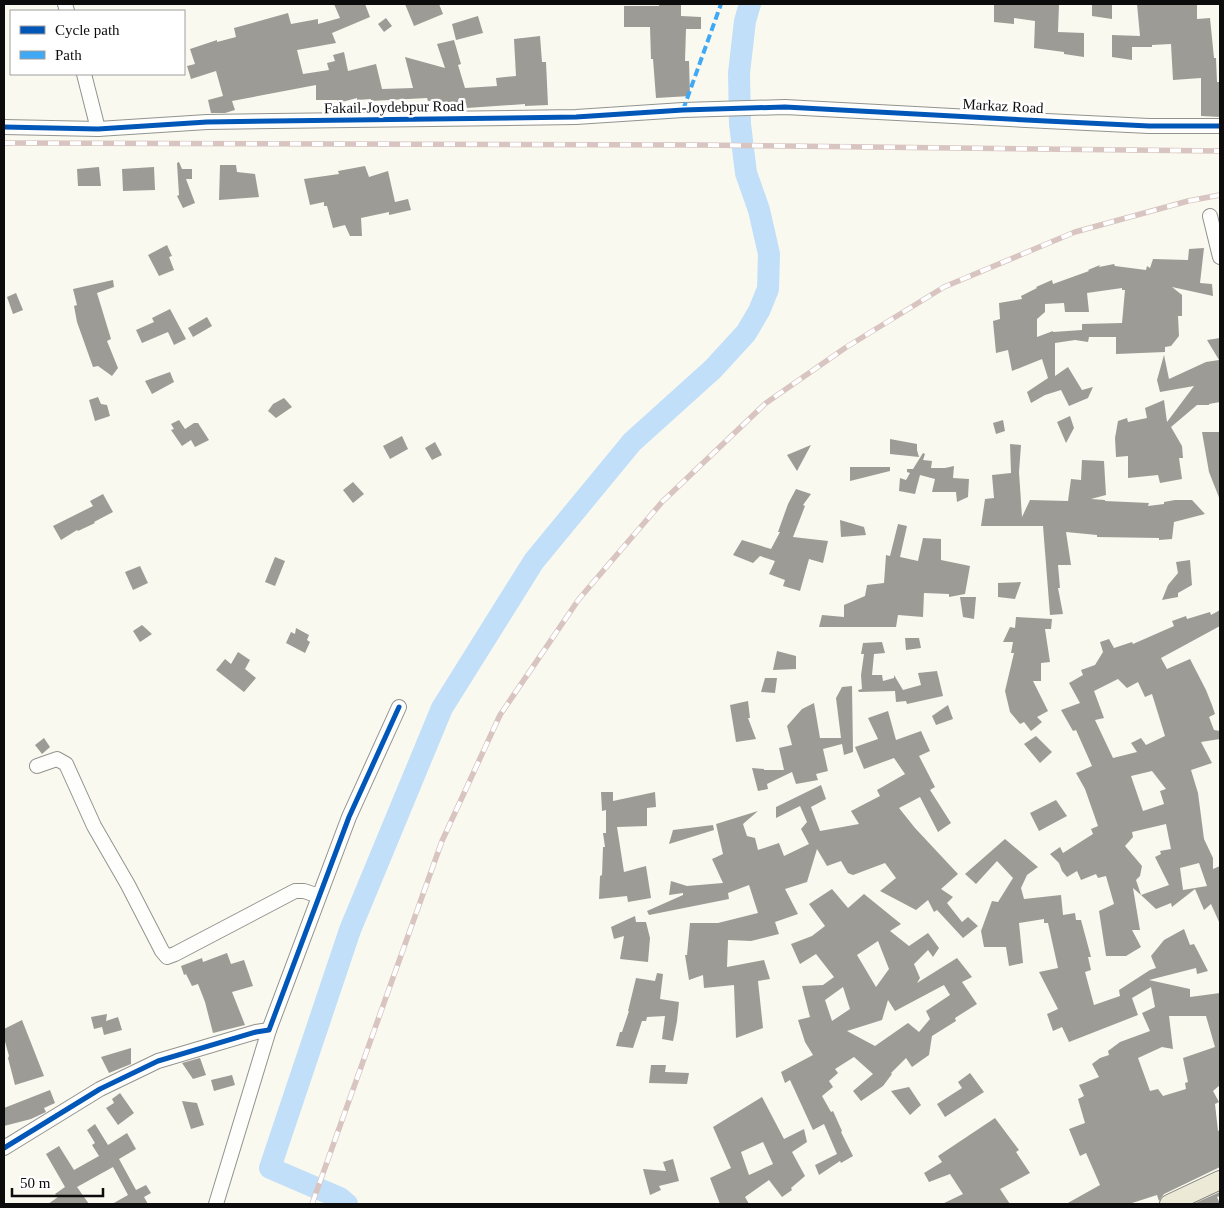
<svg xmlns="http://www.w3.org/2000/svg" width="1224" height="1208" font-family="'Times New Roman',serif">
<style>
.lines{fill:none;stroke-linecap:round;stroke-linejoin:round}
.river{stroke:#c1dff9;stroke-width:22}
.building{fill:#9c9b95;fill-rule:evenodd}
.minor-casing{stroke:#93938e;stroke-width:16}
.major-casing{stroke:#80807c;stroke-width:20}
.minor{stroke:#fefefd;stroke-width:14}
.major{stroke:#ecead6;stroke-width:18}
.rail-casing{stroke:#d8c4c1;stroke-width:5.5}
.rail{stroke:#fff;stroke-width:4;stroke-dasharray:11;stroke-linecap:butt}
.quiet{stroke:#3fa9f5;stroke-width:4;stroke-dasharray:8 4;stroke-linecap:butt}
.cycleway-casing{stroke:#fff;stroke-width:8}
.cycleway{stroke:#0057b8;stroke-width:5}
.labels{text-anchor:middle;stroke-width:5;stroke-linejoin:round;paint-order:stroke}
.street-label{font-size:15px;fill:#0c0c0c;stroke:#fff}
</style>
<rect width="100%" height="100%" fill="#faf9ef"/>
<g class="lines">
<path class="river" d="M347 1204 340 1198 270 1168 350 930 442 708 534 561 632 442 713 369 746 333 759 311 768 289 769 254 759 210 746 173 740 124 739 73 745 21 750 4"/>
</g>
<g class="building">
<path d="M334 4H365L370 17 332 33 336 43 297 50 303 74 329 70 327 63 335 61 333 55 344 52 348 71 376 64 382 89 413 88 405 57 445 68 437 44 454 40 461 64 458 65 465 88 497 86 496 78 516 76 514 39 540 36 542 62H546L548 105 525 106V104L467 108 466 103 428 101 427 98 371 101V99L357 100V98L338 103 337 100H316V85L232 101 235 110 225 113H211L208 100 223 96 216 71 191 79 187 66 195 64 190 49 217 40V42L236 37 234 28 288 13 291 24 318 19V24L340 18Z"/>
<path d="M405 4H439L443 14 414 26Z"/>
<path d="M659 4H681V16L701 17V29H686L685 61H689L690 96 656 98 653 59H651L650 27H624V6H659Z"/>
<path d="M994 4H1059L1058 32 1084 33V57L1064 54V52L1034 48 1035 21 1014 18V24L994 22Z"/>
<path d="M1092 4H1112V19L1092 16Z"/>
<path d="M1137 4H1197V19L1210 18 1214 58H1216L1217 82H1220V117L1201 116V78L1173 80 1171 44 1152 45V47H1132V60L1112 57V35L1140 36Z"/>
<path d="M478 16 483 33 456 40 452 24Z"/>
<path d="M386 18 392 26 384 32 378 24Z"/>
<path d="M179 162 182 169H192V179H186L195 203 183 208 177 196 179 195 177 163Z"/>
<path d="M220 165H236L237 172 255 174 259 197 219 200Z"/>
<path d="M365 166 369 177 388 171 395 202 408 199 411 210 389 215V212L361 218 362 236H350L345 225 333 228 327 206H324V202L310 205 304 179 339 174 338 171Z"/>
<path d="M99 167 101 186H78L77 169Z"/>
<path d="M154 167 155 190 123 191 122 169Z"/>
<path d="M167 245 172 256 169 257 174 270 159 276 148 255Z"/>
<path d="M1204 248 1200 283 1212 284 1213 296 1172 287 1182 295V316H1178L1179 336 1171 346 1165 347V352L1116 354V337H1089L1088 342 1075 340 1055 343V376L1068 367 1082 390 1093 387 1088 398 1069 406 1061 390 1045 395 1031 403 1027 392 1048 378 1042 359 1012 371 1008 350 996 353 993 321 1000 319 999 303 1022 299 1021 296 1037 288 1036 287 1052 280 1053 284 1089 271 1088 270 1100 265 1099 267 1114 264 1115 266 1146 270 1147 266 1150 268 1153 259 1188 260 1189 249ZM1122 288V290H1125L1122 323 1082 324V330L1053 332V331L1037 337V319L1045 312V304L1064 303 1065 312H1089L1087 293Z"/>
<path d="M113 280 114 287 97 293 111 339 107 341 118 368 112 376 98 366 93 367 77 322 74 306 77 305 73 289Z"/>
<path d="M16 293 23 310 13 314 7 297Z"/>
<path d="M170 309 186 339 174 345 168 332 142 343 136 330 154 322 152 318Z"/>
<path d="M207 317 212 326 193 337 188 328Z"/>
<path d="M1220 338V402L1209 404V405H1197L1171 427 1182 446 1183 458H1179L1182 479 1160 483 1158 475 1128 478V456L1116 457 1115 438 1118 421 1127 418 1128 422 1147 418 1145 408 1164 400 1167 422 1194 386 1160 392 1157 380 1164 355 1169 379 1206 362 1219 360 1207 340Z"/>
<path d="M170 372 174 382 152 394 145 381Z"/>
<path d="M98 397 101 404 107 405 110 416 95 421 89 400Z"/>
<path d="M284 398 292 407 276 418 268 411 273 404Z"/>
<path d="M1070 416 1074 428 1066 443 1057 422Z"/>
<path d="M179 420 185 429 194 423H198L209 440 195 447 191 440 182 446 171 430 174 429 171 424Z"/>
<path d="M1003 420 1005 431 996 434 993 423Z"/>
<path d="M1202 432H1220V500L1209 472Z"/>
<path d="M402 436 408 449 390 459 383 446Z"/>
<path d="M890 439 917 444V450L919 457 890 454Z"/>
<path d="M435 442 442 455 432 460 425 448Z"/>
<path d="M1010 444 1021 445 1019 472 1022 517 1030 500 1068 501 1071 479 1081 480 1082 460 1104 461 1106 495 1091 499 1105 500V501L1149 503 1148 506 1164 504V502L1175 500H1192L1205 514 1174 522 1172 539 1159 540V538L1097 537V535L1066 532 1071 565H1058L1060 588H1058L1063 614 1050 615 1043 526H981L985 499 994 498 992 475 1011 473Z"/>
<path d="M811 445 797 471 787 455Z"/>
<path d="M923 453 925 454 923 460 932 461 931 468H945L954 466 953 478 969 479 968 497 957 502 956 492H932L935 479 920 475 915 494 899 491 900 478 906 480 910 473 907 472V469H913Z"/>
<path d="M850 467H890V471L850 481Z"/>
<path d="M353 482 364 494 353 503 343 490Z"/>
<path d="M796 489 811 494 803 505 805 506 793 537 828 541 823 563 809 559 800 591 783 586 785 580 769 574 775 561 760 556 753 563 733 555 742 540 771 549 780 532H778L788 504Z"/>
<path d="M103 494 113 512 94 522 95 523 78 531 77 530 61 540 53 526 93 506 90 501Z"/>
<path d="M840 520 864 527 866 535 841 537Z"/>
<path d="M898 524 907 526 900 557 918 561 923 538 941 539V560L970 566 965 594 949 597V594L924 593 923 617 898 615 896 627H819L822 615 844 617V605L865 596 867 585 884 583 886 555 890 556Z"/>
<path d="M275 557 285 561 275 586 265 582Z"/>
<path d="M1190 560 1192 585 1178 593V597L1162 600 1168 585 1178 573 1176 562Z"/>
<path d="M140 566 148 583 133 590 125 572Z"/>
<path d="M1021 582 1015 599 998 597V583Z"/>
<path d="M960 597H976L974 619 963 617Z"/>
<path d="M1220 610V626L1161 658 1167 669 1190 659 1206 690 1212 705 1215 714 1209 717 1214 730 1220 731V739L1201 742 1212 763 1191 770 1198 793 1204 839 1213 858V869L1220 866V924L1211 904 1204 910 1195 889 1172 907 1171 903 1156 909 1141 895 1169 885 1155 857 1161 854 1160 851 1171 849 1166 824 1132 832 1133 837 1125 846 1142 866 1140 876 1136 880 1141 895 1133 888 1140 930H1132L1141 947 1126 956H1106L1099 911 1114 904 1106 876 1098 878 1096 874 1081 880 1077 871 1067 877 1062 871 1059 863 1050 854 1060 847 1063 853 1093 834 1091 829 1098 826 1085 789 1076 773 1092 766 1076 730 1073 731 1061 710 1080 703 1069 683 1083 675 1081 670 1095 665 1103 652 1100 642 1109 639 1114 648 1132 642 1133 644 1174 626 1172 621 1186 616 1187 619 1210 612 1211 615ZM1118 679 1127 688 1138 682 1145 697 1152 694 1165 736 1146 745 1141 738 1131 743 1137 752 1113 758 1095 720 1104 718 1094 691ZM1152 771 1166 789 1160 791 1164 804 1143 811 1131 776ZM1199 863 1207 886 1183 890 1180 868Z"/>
<path d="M1016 617 1052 619 1051 629H1045L1050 662 1041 663V681H1033L1048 711 1037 717 1042 722 1031 731 1024 722 1020 724 1010 712 1005 691 1014 653H1011L1013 642H1003L1010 627 1015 628Z"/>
<path d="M142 625 152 634 140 642 133 631Z"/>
<path d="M296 628 309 635 307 640 310 642 305 653 286 643 291 632 295 634Z"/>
<path d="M905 638H919L921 648 906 650Z"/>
<path d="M882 642 885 653 874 654 872 675H882L883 681 894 678V675L903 690 921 685 918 673 937 671 943 696 907 704 906 701 896 702 895 691 859 692 858 690 862 689 861 675 864 654H861L863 643Z"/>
<path d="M777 651 796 656V669L773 670Z"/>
<path d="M238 652 250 660 245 669 256 678 244 692 216 670 225 659 231 664Z"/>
<path d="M765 678H777L775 693 761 692Z"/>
<path d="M852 686 853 752 844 755 842 744 823 749 828 771 816 774 818 780 796 784 792 772 767 784 768 789 758 791 752 768 764 769V770H784L779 748 792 745 787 726 802 709 814 703 820 738H841L836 698 842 687Z"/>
<path d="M748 701 750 718H748L756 739 736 742 730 705Z"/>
<path d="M948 705 953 719 936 725 932 716Z"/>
<path d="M888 711 896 740 921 731 930 751 919 756 935 787 930 790 951 823 938 832 920 797 899 808 915 828 958 874 941 889 953 897 947 903 962 922 968 917 978 926 963 938 937 910 934 912 928 900 916 910 880 891 896 878 885 863 853 875 848 873 841 861 827 866 817 849 807 882 785 889 798 914 775 922 779 934 751 941 728 940 727 967 764 960 770 979 758 981 763 1028 736 1038 734 985 704 988 703 975 689 980 685 955H687L690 923H718L758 913 749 885 728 893 729 899 649 915 647 911 683 895V893L669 895 671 881 687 886 723 883 712 859 723 854 716 824 758 811 743 824 747 836 755 838 758 850 779 843 784 856 809 844 801 829 807 822 800 806 776 818V807L821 785 826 799 811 807 820 831 859 824 851 811 880 796 877 790 905 774 894 758 864 769 855 747 878 739 868 718Z"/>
<path d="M1036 736 1052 752 1040 763 1024 744Z"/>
<path d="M44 738 50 747 42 754 35 745Z"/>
<path d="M601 792H613V801L655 792 656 807 647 808V826L617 827 624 872 646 866 651 898 628 902 627 896 599 899 600 876 602 875 603 847H605L603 833H606V810L602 811Z"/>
<path d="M1056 800 1067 816 1039 831 1030 813Z"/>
<path d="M713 825 714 830 669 844 673 830Z"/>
<path d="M1005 839 1038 867 1027 875 1021 888 1024 899 1061 895 1063 915 1075 913 1076 920H1081L1091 957H1088L1091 970 1085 972 1094 1005 1120 996 1119 990 1150 970 1156 968 1151 956 1164 940 1184 929 1190 945 1194 944 1208 971 1197 974 1196 968 1149 980 1190 989V997L1220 993V1085L1213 1091 1219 1102 1215 1104 1218 1131 1220 1130V1167L1164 1194 1159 1201 1157 1195 1129 1204H1066L1100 1185 1086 1153 1080 1156 1069 1129 1085 1123 1078 1099 1084 1096 1079 1085 1099 1077 1092 1064 1100 1058 1109 1055 1108 1051 1120 1042 1150 1031 1142 1013 1155 1007 1151 987 1132 998 1138 1015 1069 1042 1062 1027 1053 1031 1047 1014 1058 1009 1039 972 1058 968 1048 923H1044V919L1019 923 1023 963 1009 966 1006 947H984L981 931 992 901 998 902 1013 878 997 861 976 884 965 874ZM1169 1016H1206L1215 1047 1183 1058 1188 1082 1185 1083 1186 1089 1163 1096 1158 1089 1150 1091 1138 1058 1162 1047 1173 1049Z"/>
<path d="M832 889 848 908 864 894 901 924 890 931 909 946 928 933 939 948 933 957 928 950 914 964 920 978 917 983 957 958 972 977 962 982 977 1004 955 1018 956 1021 932 1036 929 1055 912 1067 906 1058 891 1073 892 1074 883 1086 861 1101 853 1091 873 1074 854 1057 835 1069 838 1073 829 1081 833 1087 822 1096 831 1112 833 1111 842 1131 841 1132 853 1156 841 1163 840 1161 819 1175 815 1165 837 1154 824 1124 813 1130 790 1080 785 1083 781 1072 813 1055 805 1042 798 1020 810 1017 802 986 823 985 834 977 816 954 800 964 791 944 812 936 825 926 809 904ZM878 941 889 969 876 987 857 955ZM944 985 950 995 926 1011 930 1019 919 1032 908 1023 875 1046 847 1031 882 1020 888 1000 895 1011ZM843 987 850 1009 832 1021 825 1000Z"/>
<path d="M635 916 636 922H646L650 938 648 962 620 959 624 936 614 939 611 927Z"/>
<path d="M227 953 231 964 244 960 253 986 232 992 245 1025 213 1033 205 1002 198 984 192 986 186 974 184 975 181 966 202 958 203 962Z"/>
<path d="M657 973 663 974 660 999 679 1002 677 1021 673 1041 662 1039 665 1016 647 1017 646 1021H642L633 1048 616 1046 620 1032H622L629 1011H628L636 978 655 981Z"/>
<path d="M107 1014 106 1021 118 1017 122 1030 104 1035 102 1027 94 1029 91 1017Z"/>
<path d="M22 1020 44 1076 15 1085 8 1058 9 1056 4 1038V1029Z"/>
<path d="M131 1048V1064L109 1073 101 1057Z"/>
<path d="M200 1058 206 1075 193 1079 182 1063Z"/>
<path d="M651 1065H666L665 1072 689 1073 687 1084 649 1083Z"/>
<path d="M970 1073 984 1092 945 1117 937 1104 962 1088 958 1082Z"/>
<path d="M232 1075 235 1085 214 1091 211 1080Z"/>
<path d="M909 1087 921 1105 910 1115 891 1091Z"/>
<path d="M50 1090 55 1103 44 1108 46 1112 31 1119 4 1126V1108Z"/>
<path d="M120 1093 134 1113 118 1125 106 1108 114 1103 112 1099Z"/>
<path d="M762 1097 784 1139 804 1129 807 1142 792 1152 805 1176 791 1188 792 1190 782 1197 769 1180 745 1197 749 1204H720L710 1178 731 1168 713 1127ZM763 1142 773 1164 749 1175 741 1152Z"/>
<path d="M182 1101 197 1103 204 1125 191 1129Z"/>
<path d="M995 1118 1019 1150 1016 1152 1030 1173 1000 1189 1010 1204H942L963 1194 950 1174 929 1182 924 1173 942 1162 938 1156Z"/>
<path d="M95 1124 108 1145 127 1133 136 1149 119 1159 136 1190 146 1185 151 1193 144 1197 148 1204H112L128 1195 113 1167 77 1187 89 1204H48L58 1197 55 1194 65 1187 46 1154 59 1146 74 1170 99 1156 92 1145 95 1143 87 1130Z"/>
<path d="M673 1159 679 1181 659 1186 661 1190 650 1195 643 1169 666 1171 663 1162Z"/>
<path d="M1220 1192V1196L1217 1197 1220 1204H1193Z"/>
</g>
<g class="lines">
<defs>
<g id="minor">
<path d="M65 4 67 11"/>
<path d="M84 74 98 129"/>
<path d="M4 127 98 129 207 122 576 117 683 110 785 107 1046 121 1149 126H1220"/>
<path d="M1210 216 1220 257"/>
<path d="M37 766 57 759 66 764 94 826 128 885 162 951 167 957 175 954 295 891H304L319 896"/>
<path d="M4 1148 100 1089 158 1061 256 1032 269 1030 349 817 399 707"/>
<path d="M216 1204 269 1030"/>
</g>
<path id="major" d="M1169 1204 1220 1180"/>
</defs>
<use href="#minor" class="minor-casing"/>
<use href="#major" class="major-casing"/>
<use href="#minor" class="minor"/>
<use href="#major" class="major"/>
<defs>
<g id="rail">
<path d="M4 143 699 145 1220 151"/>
<path d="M312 1204 442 841 500 715 579 599 662 502 766 403 845 348 944 287 1075 232 1188 201 1220 195"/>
</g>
</defs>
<use href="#rail" class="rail-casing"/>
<use href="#rail" class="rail"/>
<path class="quiet" d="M683 110 721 4"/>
<defs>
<g id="cycleway">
<path d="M4 127 98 129 207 122 576 117 683 110 785 107 1046 121 1149 126H1220"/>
<path d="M4 1148 100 1089 158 1061 256 1032 269 1030 349 817 399 707"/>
</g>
</defs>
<use href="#cycleway" class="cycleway-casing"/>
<use href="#cycleway" class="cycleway"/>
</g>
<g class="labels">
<g class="street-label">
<text transform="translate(1003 106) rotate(3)" y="5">Markaz Road</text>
<text transform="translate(394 107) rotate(-1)" y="5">Fakail-Joydebpur Road</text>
</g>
</g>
<rect width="1224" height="1208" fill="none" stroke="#0c0c0c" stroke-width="10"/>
<rect x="10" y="10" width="175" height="65" fill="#ffffff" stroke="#9e9e9e"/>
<rect x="20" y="26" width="25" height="8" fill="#0057b8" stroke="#9e9e9e"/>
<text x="55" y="35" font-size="15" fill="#0c0c0c">Cycle path</text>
<rect x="20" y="51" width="25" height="8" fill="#3fa9f5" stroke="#9e9e9e"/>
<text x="55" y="60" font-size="15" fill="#0c0c0c">Path</text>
<path d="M12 1188v8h91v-8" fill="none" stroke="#0c0c0c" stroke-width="2.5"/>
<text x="20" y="1188" font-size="15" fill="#0c0c0c" stroke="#ffffff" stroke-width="4" paint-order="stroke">50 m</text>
</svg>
